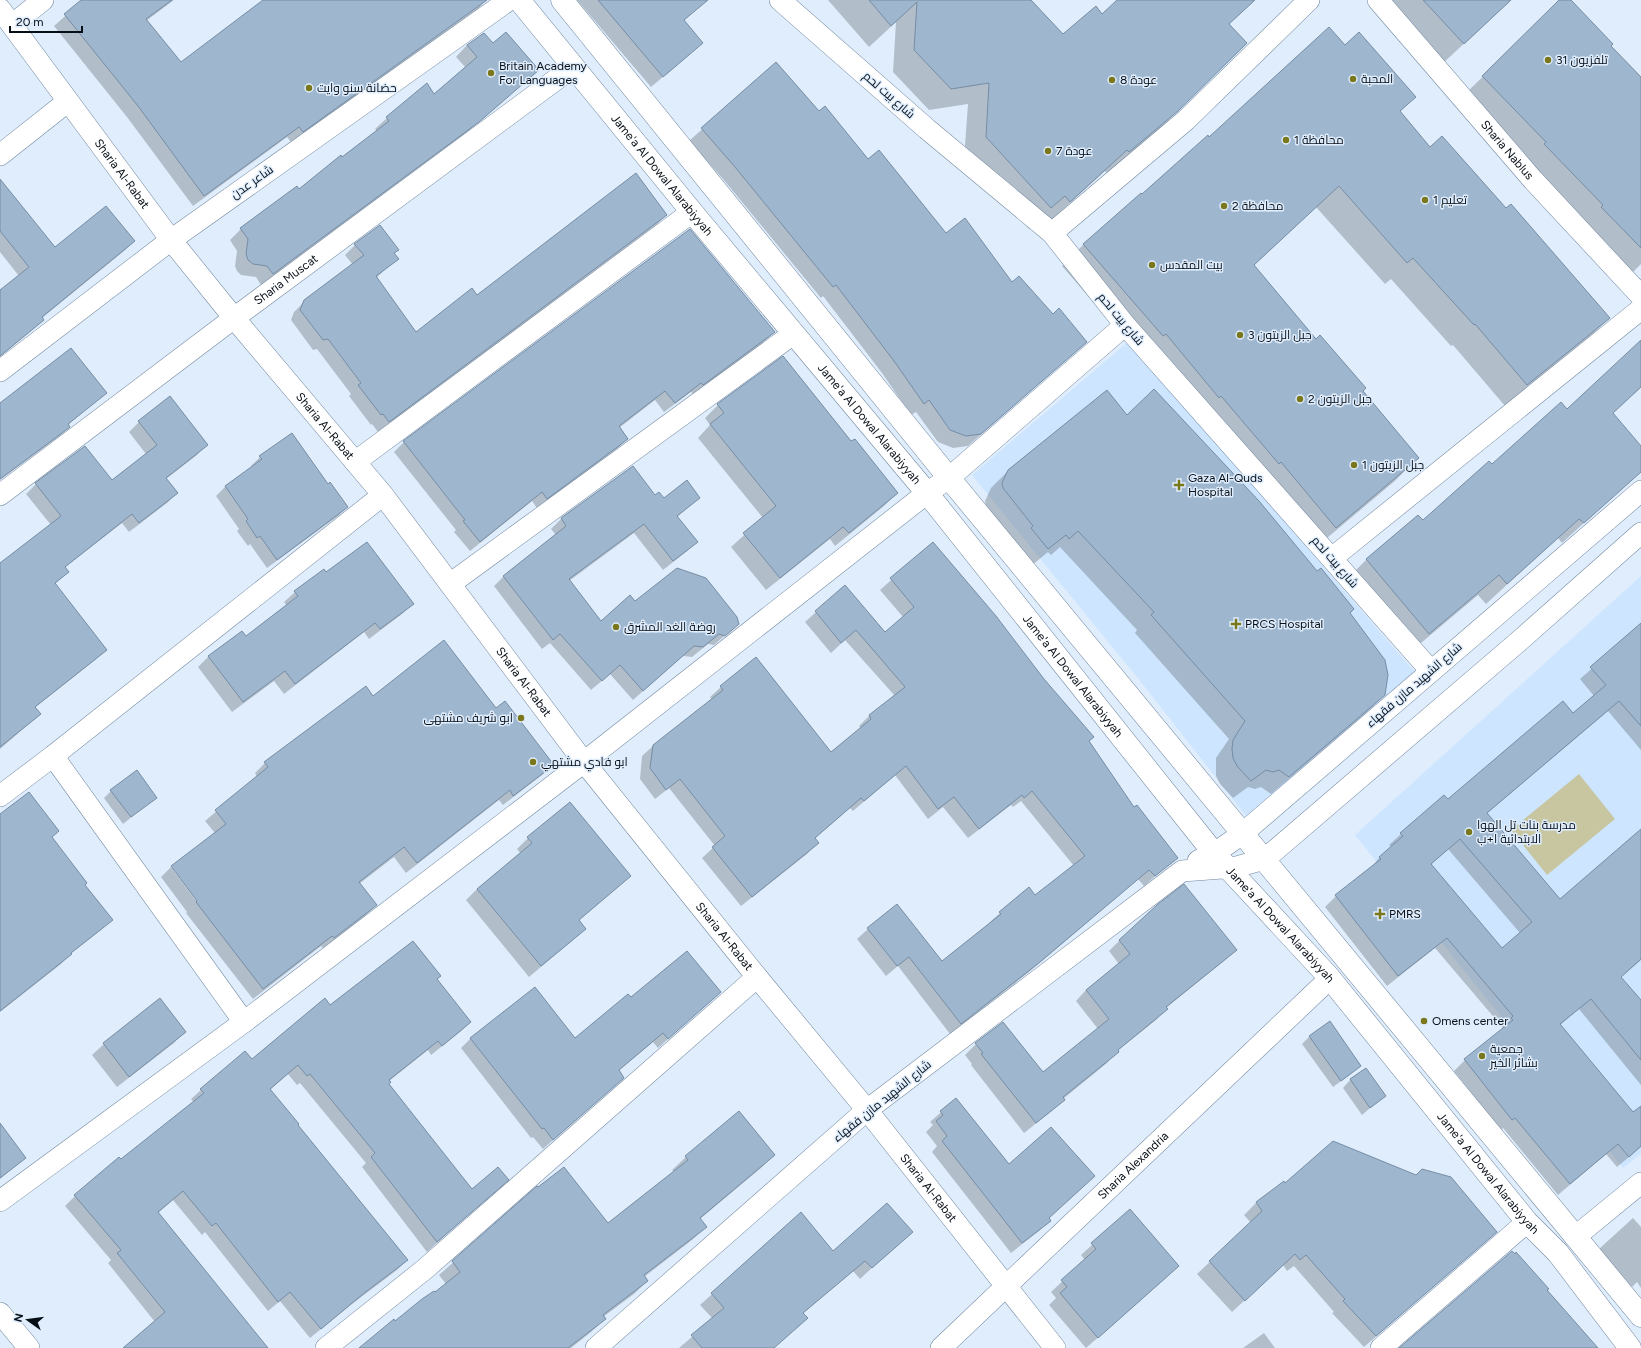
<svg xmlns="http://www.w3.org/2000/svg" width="1641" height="1348" font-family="Figtree,Cairo,sans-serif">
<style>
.built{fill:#cde5fe}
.green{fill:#c7c6a1}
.shadow{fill:#0003;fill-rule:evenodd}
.building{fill:#9eb6ce;stroke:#768da4;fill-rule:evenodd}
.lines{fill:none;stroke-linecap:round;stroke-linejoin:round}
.street-casing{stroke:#71879e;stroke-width:22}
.secondary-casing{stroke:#71879e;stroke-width:23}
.street{stroke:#fff;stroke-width:21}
.secondary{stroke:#fff;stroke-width:22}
.poi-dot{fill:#7a771c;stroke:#dfedfd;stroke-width:1.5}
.labels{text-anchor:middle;stroke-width:3;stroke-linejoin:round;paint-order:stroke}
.poi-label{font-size:12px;fill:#060e16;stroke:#dfedfd;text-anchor:start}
.street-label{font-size:12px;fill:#060e16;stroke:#dfedfd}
</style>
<rect width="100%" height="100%" fill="#dfedfd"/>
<g class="built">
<path d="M1128 342 1426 685 1247 817 1141 682 972 475Z"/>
<path d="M1641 576V1154L1623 1168 1355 835Z"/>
</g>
<path class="green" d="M1579 774 1615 819 1547 875 1511 830Z"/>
<g class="shadow">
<path d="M83 0H174L146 21 180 64 264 0H486L479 8 291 142 287 137 193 206 127 117 54 26Z"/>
<path d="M577 0H707L683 21 690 54 651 87Z"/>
<path d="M828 0H1030L1063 36 1102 15 1119 0H1255L1229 24 1224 65 1155 133 1107 173 1105 171 1048 223 1042 216 1029 229 964 159 968 104 929 110 893 72 896 22 869 47Z"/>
<path d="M1381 0H1511L1441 65Z"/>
<path d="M1561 0H1569L1610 46 1641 78V264L1627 278 1461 98Z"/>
<path d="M467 45H493L537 70 466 133 261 285 256 277 241 275 237 271 235 266 237 251 230 240 241 229 299 190 377 131 375 129 387 118 426 85 434 95 466 68 456 57Z"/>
<path d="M1345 46 1414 97 1399 113 1430 148 1506 209 1609 318 1587 340 1505 406 1453 345 1451 346 1391 279 1385 284 1316 207 1253 266 1417 458 1396 480 1314 549 1141 357 1062 266 1084 244 1209 138Z"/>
<path d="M776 63 819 113 946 234 1012 284 1086 342 968 446 953 448 938 442 916 412 911 415 882 373 823 296 821 298 723 179 689 141Z"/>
<path d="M0 188 55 248 134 241 124 251 42 318 43 320 33 329 0 357V292L19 276 0 252Z"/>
<path d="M666 215 656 225 378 432 372 424 371 425 349 396 351 394 317 349 313 350 291 320 294 312 305 301 353 265 345 255 355 245 398 250 393 254 397 259 376 278 416 334 477 296Z"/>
<path d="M774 332 764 342 693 394 691 392 664 412 655 400 619 428 627 439 617 449 537 508 532 501 470 551 454 532 456 530 394 452 404 442Z"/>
<path d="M1641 356V387L1612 414 1641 448V471L1562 543 1558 538 1486 604 1478 595 1408 654 1346 580 1367 559 1423 521 1492 465Z"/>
<path d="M105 393 68 425 69 427 61 435 0 480V405Z"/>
<path d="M718 405 851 443 897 493 884 506 835 546 830 539 766 590 731 547 763 518 698 438 710 425 705 418Z"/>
<path d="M1127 416 1349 613 1385 694 1367 712 1271 794 1261 787 1255 789 1248 787 1233 798 1220 784 1216 776V758L1229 739 1135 633 1137 630 1060 547 1051 555 1048 552 1031 566 986 506 985 501 991 488 1009 470Z"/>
<path d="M139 422 206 445 197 455 166 479 177 493 167 503 129 532 122 523 64 568 68 572 55 584 105 650 95 660 34 708 40 714 0 749V564L51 525 26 494 36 484 112 481 146 454 129 432Z"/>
<path d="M260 457 328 485 347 507 338 516 267 568 250 544 248 546 237 531 239 529 216 496 225 487 252 468 251 466Z"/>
<path d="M632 467 655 496 664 500 699 498 677 517 696 542 686 552 663 570 634 533 569 581 601 622 635 603 738 624 714 645 708 644 692 657 683 656 633 700 610 674 591 690 550 643 542 649 494 586 504 576 556 535 551 529 561 519Z"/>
<path d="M933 543 1088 741 1134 809 1176 858 1144 886 1138 879 1029 972 950 1034 898 966 886 976 857 939 868 929 942 963 990 924 989 923 1000 913 1028 889 1035 897 1074 866 1021 801 1013 807 1011 805 968 838 943 807 928 819 895 775 853 811 850 808 814 839 817 843 807 854 741 906 702 858 715 846 669 788 655 799 640 779 642 756 653 746 712 700 710 697 721 687 831 753 861 729 859 726 869 716 895 696 845 640 831 653 805 622 845 586 885 633 903 617 880 590Z"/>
<path d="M326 574 412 604 402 614 369 639 364 632 284 694 274 681 232 712 198 667 209 656 246 638 287 606 284 602 295 592Z"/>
<path d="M1641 625V750L1608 711 1486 814 1560 901 1641 831V960L1620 978 1641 1002V1085L1579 1009 1560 1025 1633 1114 1641 1107V1147L1617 1167 1606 1154 1558 1195 1503 1128 1501 1130 1454 1071 1465 1060 1502 1031 1501 1030 1503 1028 1435 948 1387 986 1325 907 1336 896 1369 870 1379 858 1392 847 1389 845 1401 834 1444 796 1448 801 1573 715 1594 696 1580 679ZM1448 849 1520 933 1502 949 1430 865Z"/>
<path d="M373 697 496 709 552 765 542 775 503 805 499 800 406 873 394 857 359 884 376 905 365 916 323 948 321 946 253 999 186 913 187 912 161 877 171 867 199 905 215 833 205 821 257 777 255 773 265 763Z"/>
<path d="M111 791 156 797 123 824 104 798Z"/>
<path d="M0 815 58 831 51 838 84 885 112 919 102 929 70 954 61 964 0 1012Z"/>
<path d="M528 838 630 876 578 921 584 929 573 940 529 977 466 900 477 889 521 854 517 849Z"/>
<path d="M1120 940 1236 950 1225 960 1166 1008 1156 1020 1117 1051 1107 1063 1063 1099 1053 1110 1024 1133 971 1065 972 1064 965 1055 976 1044 1043 1073 1098 1029 1076 1001 1086 990 1119 964 1109 951Z"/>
<path d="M436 979 470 1022 460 1032 431 1055 428 1050 389 1081 388 1084 472 1191 497 1189 427 1252 362 1167 366 1163 300 1083 297 1085 288 1074 270 1090 296 1125 407 1260 397 1270 352 1304 310 1338 280 1301 268 1311 205 1232 202 1235 173 1200 158 1213 266 1348H124L155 1322 108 1263 111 1260 65 1206 75 1196 121 1161 194 1102 191 1099 201 1090 252 1060 330 1007Z"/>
<path d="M720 992 658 1048 653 1042 618 1071 613 1087 543 1149 533 1137 531 1138 461 1048 471 1038 575 1040 631 999Z"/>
<path d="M185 1031 174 1043 117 1087 92 1055 104 1044Z"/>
<path d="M1310 1036 1360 1066 1352 1073 1333 1087 1302 1044Z"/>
<path d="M1366 1069 1384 1096 1362 1115 1343 1088 1350 1080Z"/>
<path d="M956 1099 1009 1166 1094 1176 1048 1219 1049 1221 1039 1231 1011 1253 932 1152 937 1146 926 1132 933 1125 930 1122Z"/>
<path d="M0 1125 25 1158 0 1179Z"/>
<path d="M774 1155 761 1168 700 1219 706 1227 692 1240 644 1277 647 1281 634 1294 603 1317 605 1319 591 1332 571 1348H361L446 1284 439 1275 537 1188 608 1224 674 1172 672 1170 686 1157Z"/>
<path d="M1416 1176 1496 1232 1364 1347 1332 1313 1334 1312 1294 1266 1287 1271 1283 1265 1232 1312 1197 1274 1251 1223 1244 1215 1256 1203 1283 1183 1285 1185Z"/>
<path d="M1129 1211 1167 1277 1086 1348 1049 1305 1056 1298 1051 1292 1085 1260 1081 1255Z"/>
<path d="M800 1214 833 1252 911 1232 860 1279 853 1271 802 1314 806 1318 774 1348H679L713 1319 700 1305Z"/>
<path d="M1633 1218 1641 1227V1288L1637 1282 1632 1287 1599 1249Z"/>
<path d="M1264 1333 1275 1348H1243Z"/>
</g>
<g class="building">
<path d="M81 0H172L146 19 181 62 263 0H487L303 132 299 127 204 196 138 106 64 14Z"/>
<path d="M598 0H708L684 20 703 43 663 77Z"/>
<path d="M869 0H1031L1063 34 1096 6 1102 14 1117 0H1255L1229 24 1247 43 1178 111 1129 152 1127 150 1070 202 1065 196 1051 208 986 137 989 83 951 89 914 50 917 2 891 26Z"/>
<path d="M1423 0H1511L1464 44Z"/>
<path d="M1559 0H1571L1613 44 1611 46 1641 77V248L1601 207 1603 205 1544 144 1546 142 1482 76Z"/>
<path d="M1329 27 1345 45 1359 32 1416 97 1400 111 1430 147 1442 136 1506 208 1511 204 1610 318 1527 385 1475 324 1474 325 1413 258 1407 263 1339 186 1254 265 1316 339 1320 335 1366 388 1363 391 1419 458 1336 528 1281 462 1279 464 1221 396 1219 398 1166 334 1163 336 1083 244 1141 193 1142 194 1208 135 1209 137Z"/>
<path d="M506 32 539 70 479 122 273 274 267 266 253 264 248 260 246 254 248 239 240 228 297 186 299 189 341 155 342 157 389 121 386 117 427 83 434 94 477 57 467 45 484 33 493 43Z"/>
<path d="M776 62 819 111 825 106 868 159 879 150 946 233 965 218 1012 282 1019 276 1053 314 1059 308 1087 342 981 434 966 436 950 430 929 400 924 404 894 361 836 285 833 287 735 167 701 128Z"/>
<path d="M636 173 667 215 389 422 383 414 381 415 358 385 361 383 328 339 323 340 300 310 304 300 364 255 354 244 380 225 399 250 394 253 399 259 376 276 416 332 472 288 477 295Z"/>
<path d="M0 179 55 247 106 206 135 241 42 317 44 320 0 356V290L29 267 0 231Z"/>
<path d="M690 229 775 332 703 385 701 383 675 403 665 391 619 426 628 439 547 499 542 492 480 542 463 521 465 520 403 441Z"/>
<path d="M1641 340V387L1613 413 1641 446V472L1584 523 1579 519 1507 584 1499 575 1429 634 1366 559 1418 515 1423 520 1489 461 1492 464 1561 402 1567 409Z"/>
<path d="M71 348 107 393 68 424 70 427 0 479V403Z"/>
<path d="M783 356 851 441 855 439 898 493 849 533 843 527 780 578 743 533 776 506 710 424 724 413 717 404Z"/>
<path d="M1154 389 1259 501 1317 571 1321 568 1354 609 1350 613 1385 660 1388 675 1385 695 1289 777 1279 770 1273 772 1266 770 1251 781 1237 766 1233 758 1232 749 1233 740 1245 721 1151 615 1154 612 1078 531 1069 539 1066 535 1048 549 1031 528 1033 526 1003 488 1002 483 1008 470 1107 390 1127 415Z"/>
<path d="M170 396 208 445 166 478 178 493 139 523 132 514 65 567 69 572 55 583 107 650 35 707 41 714 0 747V563L61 516 35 483 85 446 112 480 157 445 138 421Z"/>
<path d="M292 433 328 484 330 482 348 507 277 560 260 536 257 538 246 521 248 519 225 486 262 459 259 456Z"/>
<path d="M633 466 655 495 659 492 664 498 687 480 700 498 677 516 698 542 673 561 644 524 569 579 601 621 630 595 635 601 677 568 706 578 737 617 739 624 725 636 719 634 703 647 694 646 643 691 620 665 602 681 560 634 553 640 503 576 566 526 561 518Z"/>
<path d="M367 542 414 604 380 629 375 623 295 684 285 671 243 702 208 656 242 631 246 636 298 596 294 591 324 569 326 572Z"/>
<path d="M933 542 996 616 1044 679 1094 737 1089 741 1134 807 1137 805 1178 858 1155 876 1149 870 1040 962 961 1024 909 957 897 966 867 928 897 904 942 961 1001 914 999 912 1029 887 1035 895 1085 856 1032 791 1024 798 1022 795 979 829 954 797 938 809 906 766 864 801 861 798 815 838 819 843 752 897 712 847 725 836 680 779 666 790 650 768 653 745 723 690 720 686 756 657 831 752 871 719 869 715 905 687 856 630 841 643 815 611 845 585 885 632 914 607 890 578Z"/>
<path d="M1641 623V726L1619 701 1487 813 1560 899 1641 829V959L1621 977 1641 1000V1060L1591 999 1560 1024 1633 1112 1641 1106V1146L1629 1157 1618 1144 1570 1184 1515 1118 1512 1120 1464 1059 1513 1020 1511 1018 1513 1016 1447 938 1398 976 1335 895 1381 859 1379 857 1403 836 1400 833 1444 795 1448 799 1563 701 1573 713 1606 685 1590 667ZM1460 839 1532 922 1502 948 1431 864Z"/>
<path d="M444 640 496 708 505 701 554 765 513 796 510 790 417 863 404 847 359 882 377 905 334 938 332 936 263 989 196 902 197 901 171 866 226 824 215 810 268 767 264 762 366 686 373 696Z"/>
<path d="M137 770 157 798 131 817 110 790Z"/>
<path d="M29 792 59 831 52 837 87 883 85 885 113 920 71 953 72 954 0 1011V814Z"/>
<path d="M570 802 631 876 579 920 586 929 541 966 477 889 532 843 527 837Z"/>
<path d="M1184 884 1237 950 1166 1007 1168 1009 1118 1050 1119 1052 1063 1097 1065 1100 1036 1123 981 1054 983 1053 975 1043 1003 1022 1043 1072 1109 1019 1086 990 1130 954 1119 940 1158 904Z"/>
<path d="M413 941 441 976 437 979 471 1022 442 1046 438 1041 389 1080 391 1082 389 1084 472 1189 498 1167 509 1180 437 1242 371 1157 375 1153 310 1074 307 1076 298 1065 270 1089 299 1124 298 1125 408 1260 363 1294 321 1329 290 1292 278 1302 216 1223 212 1226 183 1191 158 1212 268 1348H123L165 1312 117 1253 121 1250 74 1195 119 1157 121 1159 204 1093 200 1089 245 1051 252 1059 325 998 330 1005Z"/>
<path d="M687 951 721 992 668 1039 663 1033 619 1070 624 1078 553 1140 544 1128 542 1129 470 1038 535 987 575 1038 628 994 631 997Z"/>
<path d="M160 998 186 1032 129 1077 103 1043Z"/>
<path d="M1330 1021 1361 1066 1341 1081 1309 1036Z"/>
<path d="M1366 1068 1386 1096 1370 1108 1350 1079Z"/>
<path d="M956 1098 1009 1164 1051 1127 1095 1176 1049 1218 1051 1221 1022 1243 942 1141 947 1136 936 1121 943 1115 940 1111Z"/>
<path d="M739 1111 775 1155 700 1218 707 1227 644 1275 648 1281 603 1315 606 1319 568 1348H359L394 1319 395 1321 422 1299 434 1291 435 1292 460 1272 452 1261 537 1186 538 1187 564 1167 608 1223 688 1160 685 1156Z"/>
<path d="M0 1123 26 1158 0 1178Z"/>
<path d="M1333 1141 1416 1175 1422 1169 1451 1177 1497 1232 1376 1336 1343 1301 1345 1299 1306 1255 1300 1260 1295 1254 1245 1301 1209 1261 1262 1211 1256 1202 1284 1181 1285 1183Z"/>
<path d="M887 1203 913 1232 872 1268 865 1261 803 1313 808 1318 774 1348H702L691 1335 724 1308 711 1293 801 1212 833 1251Z"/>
<path d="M1130 1209 1179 1266 1098 1338 1060 1293 1067 1287 1061 1280 1096 1249 1091 1243Z"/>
<path d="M1512 1251 1515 1254 1516 1252 1549 1289 1547 1290 1598 1348H1399Z"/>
</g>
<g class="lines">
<defs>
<g id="street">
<path d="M780 0 927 129 1052 233 1125 325 1431 671"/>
<path id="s1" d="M1378 0 1533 180 1641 296"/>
<path id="s2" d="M0 9 171 240 234 318 383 495 584 762 757 977 867 1110 1055 1348"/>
<path d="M12 25 43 0"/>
<path d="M0 155 67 102"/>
<path d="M1052 233 1186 120 1309 0"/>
<path d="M0 371 171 240 509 0"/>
<path d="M355 462 692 212"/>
<path id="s3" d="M0 495 234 318 573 67"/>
<path d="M1332 558 1641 309"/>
<path d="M450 584 793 334"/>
<path d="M53 756 244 1022"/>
<path d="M0 796 53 756 383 495"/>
<path d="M1198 861 1222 848 1242 834 1641 491"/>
<path d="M0 1201 244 1022 584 762 927 493 949 478 1125 325"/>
<path d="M1575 1237 1641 1183"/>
<path d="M0 1313 29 1348"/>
<path d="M326 1348 425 1269 757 977"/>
<path d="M596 1348 867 1110 1182 871 1236 867 1265 859 1518 642 1641 533"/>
<path id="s4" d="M941 1348 1325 983"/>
<path d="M1381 1348 1527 1222"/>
</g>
<g id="secondary">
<path id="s5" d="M519 0 692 212 927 493 1213 852 1328 976 1527 1222 1558 1253 1630 1348"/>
<path d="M562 0 949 478 1641 1316"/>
</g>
</defs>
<use href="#street" class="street-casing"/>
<use href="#secondary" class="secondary-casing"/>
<use href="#street" class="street"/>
<use href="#secondary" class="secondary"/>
</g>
<g class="poi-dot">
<circle cx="1548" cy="60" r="4"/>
<circle cx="491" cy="73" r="4"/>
<circle cx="1353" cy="79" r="4"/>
<circle cx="1112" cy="80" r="4"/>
<circle cx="309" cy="88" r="4"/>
<circle cx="1286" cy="140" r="4"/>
<circle cx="1048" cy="151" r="4"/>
<circle cx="1425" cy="200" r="4"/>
<circle cx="1224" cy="206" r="4"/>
<circle cx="1152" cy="265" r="4"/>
<circle cx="1240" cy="335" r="4"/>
<circle cx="1300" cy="399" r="4"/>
<circle cx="1354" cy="465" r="4"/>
<path d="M1177 479h4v4h4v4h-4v4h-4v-4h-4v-4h4z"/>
<path d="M1234 618h4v4h4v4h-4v4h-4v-4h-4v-4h4z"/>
<circle cx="616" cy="627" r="4"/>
<circle cx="521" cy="718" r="4"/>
<circle cx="533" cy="762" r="4"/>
<circle cx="1469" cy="832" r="4"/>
<path d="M1378 908h4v4h4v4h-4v4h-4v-4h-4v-4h4z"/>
<circle cx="1424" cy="1021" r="4"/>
<circle cx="1482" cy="1056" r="4"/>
</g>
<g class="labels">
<g class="poi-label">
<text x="1556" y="64">تلفزيون 31</text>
<text x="499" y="70">Britain Academy<tspan x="499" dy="14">For Languages</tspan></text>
<text x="1361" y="83">المحبة</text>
<text x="1120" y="84">عودة 8</text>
<text x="317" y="92">حضانة سنو وايت</text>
<text x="1294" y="144">محافظة 1</text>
<text x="1056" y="155">عودة 7</text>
<text x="1433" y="204">تعليم 1</text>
<text x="1232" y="210">محافظة 2</text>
<text x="1160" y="269">بيت المقدس</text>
<text x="1248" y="339">جبل الزيتون 3</text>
<text x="1308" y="403">جبل الزيتون 2</text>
<text x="1362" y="469">جبل الزيتون 1</text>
<text x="1188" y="482">Gaza Al-Quds<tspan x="1188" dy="14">Hospital</tspan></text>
<text x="1245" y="628">PRCS Hospital</text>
<text x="624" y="631">روضة الغد المشرق</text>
<text x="513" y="722" text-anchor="end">ابو شريف مشتهى</text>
<text x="541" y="766">ابو فادي مشتهي</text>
<text x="1477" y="829">مدرسة بنات تل الهوا<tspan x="1477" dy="14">الابتدائية ا+ب</tspan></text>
<text x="1389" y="918">PMRS</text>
<text x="1432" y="1025">Omens center</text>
<text x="1490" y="1053">جمعية<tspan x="1490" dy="14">بشائر الخير</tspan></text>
</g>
<g class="street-label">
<text transform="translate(889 95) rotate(41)" y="4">شارع بيت لحم</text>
<text dy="4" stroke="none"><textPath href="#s1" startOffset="198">Sharia Nablus</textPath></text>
<text dy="4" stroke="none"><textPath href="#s2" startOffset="205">Sharia Al-Rabat</textPath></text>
<text dy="4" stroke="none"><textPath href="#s5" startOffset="226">Jame'a Al Dowal Alarabiyyah</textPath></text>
<text transform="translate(252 182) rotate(-35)" y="4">شاعر عدن</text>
<text dy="4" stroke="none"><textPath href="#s3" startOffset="358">Sharia Muscat</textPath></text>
<text transform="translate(1121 319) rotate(50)" y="4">شارع بيت لحم</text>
<text dy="4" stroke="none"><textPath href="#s5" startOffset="550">Jame'a Al Dowal Alarabiyyah</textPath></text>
<text dy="4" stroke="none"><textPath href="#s2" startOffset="529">Sharia Al-Rabat</textPath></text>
<text transform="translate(1335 562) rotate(49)" y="4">شارع بيت لحم</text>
<text dy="4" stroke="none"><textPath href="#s5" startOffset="874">Jame'a Al Dowal Alarabiyyah</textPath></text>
<text dy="4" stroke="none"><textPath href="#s2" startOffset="853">Sharia Al-Rabat</textPath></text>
<text transform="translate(1414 685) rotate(-41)" y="4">شارع الشهيد مازن فقهاء</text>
<text dy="4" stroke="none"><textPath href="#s5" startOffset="1198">Jame'a Al Dowal Alarabiyyah</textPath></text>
<text dy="4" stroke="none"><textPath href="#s2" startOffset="1177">Sharia Al-Rabat</textPath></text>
<text transform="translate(882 1101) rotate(-39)" y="4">شارع الشهيد مازن فقهاء</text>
<text dy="4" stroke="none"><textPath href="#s4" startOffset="265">Sharia Alexandria</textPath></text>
<text dy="4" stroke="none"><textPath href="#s5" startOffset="1522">Jame'a Al Dowal Alarabiyyah</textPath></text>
<text dy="4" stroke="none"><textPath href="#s2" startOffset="1501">Sharia Al-Rabat</textPath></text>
</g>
</g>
<g transform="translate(28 1320) rotate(284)" stroke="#dfedfd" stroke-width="3" paint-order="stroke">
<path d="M0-3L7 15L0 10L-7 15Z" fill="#060e16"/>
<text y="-6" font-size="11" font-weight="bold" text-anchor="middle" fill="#060e16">N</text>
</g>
<path d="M10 26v6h72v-6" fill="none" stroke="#060e16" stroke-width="2"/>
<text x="16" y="26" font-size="12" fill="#060e16" stroke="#dfedfd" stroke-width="3" paint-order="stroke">20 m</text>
</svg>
